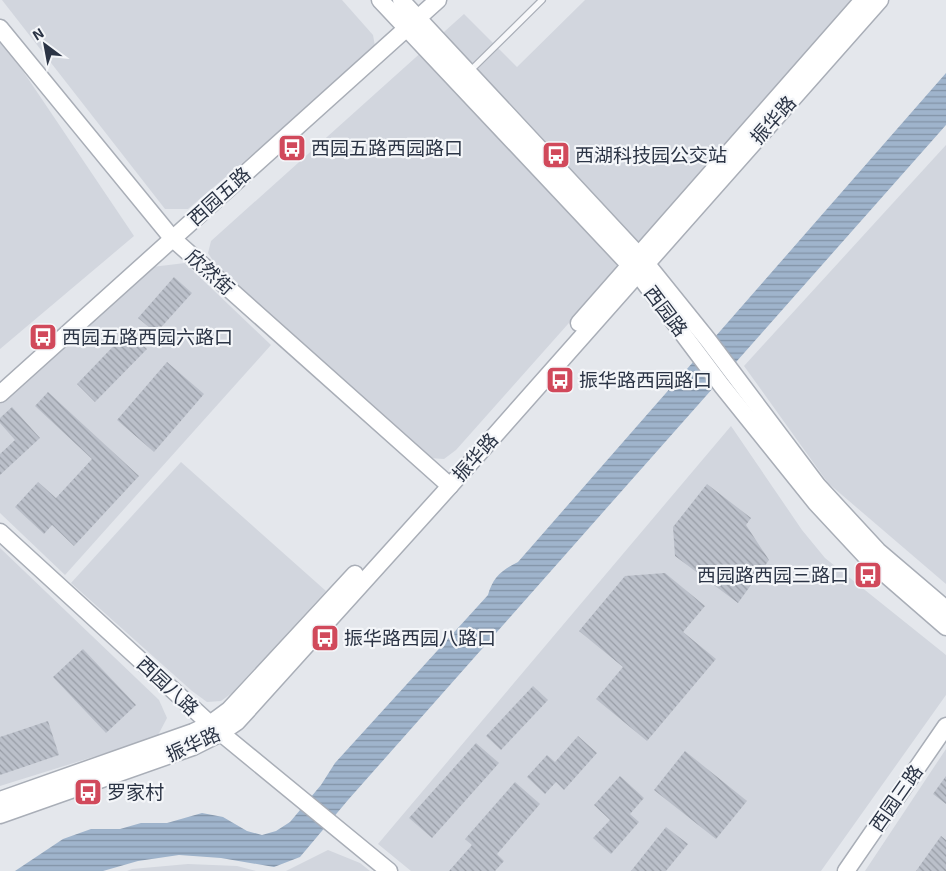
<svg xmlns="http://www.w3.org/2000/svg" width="946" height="871" font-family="'Exo 2','Noto Sans SC',sans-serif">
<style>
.built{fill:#d2d6de}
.water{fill:url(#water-rules)}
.building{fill:url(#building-back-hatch)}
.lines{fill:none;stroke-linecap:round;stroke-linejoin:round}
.lane-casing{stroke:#a9aeb7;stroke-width:8}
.secondary-casing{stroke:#a9aeb7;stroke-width:19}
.lane{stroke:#f7f8fa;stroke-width:5.5}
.secondary{stroke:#fff;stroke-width:16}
.labels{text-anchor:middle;stroke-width:4.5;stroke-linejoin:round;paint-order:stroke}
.street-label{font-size:19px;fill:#2b3445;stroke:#f4f6f9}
.poi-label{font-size:19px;fill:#2b3445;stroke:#f4f6f9;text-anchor:start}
</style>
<defs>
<pattern id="water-rules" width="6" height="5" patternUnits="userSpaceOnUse" patternTransform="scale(1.25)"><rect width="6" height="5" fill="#9fb4cc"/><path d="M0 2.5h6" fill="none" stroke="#8293a7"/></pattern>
<pattern id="building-back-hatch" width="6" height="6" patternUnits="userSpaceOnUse" patternTransform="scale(1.25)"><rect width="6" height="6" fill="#bbc0ca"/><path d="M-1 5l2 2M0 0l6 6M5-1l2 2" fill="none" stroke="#989da6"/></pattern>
</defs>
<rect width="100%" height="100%" fill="#e4e7ec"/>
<g class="built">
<path d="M2 0H342L373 35 375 46 368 56 188 209H165Z"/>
<path d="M585 0H856L456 450 444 459 429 458 217 267 208 253 211 241 464 14 517 67Z"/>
<path d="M0 37 134 236 0 349Z"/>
<path d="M946 145V584L828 483 744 366Z"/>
<path d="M185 263 271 345 65 575 0 513V404L152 267Z"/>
<path d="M731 426 802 530 825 558 946 655V695L821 871H411L378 844Z"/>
<path d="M181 462 326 591 232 693 221 701 207 702 192 691 71 583Z"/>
<path d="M0 548 159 700 167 718 157 737 0 786Z"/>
<path d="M946 749V871H865Z"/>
<path d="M328 850 360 863 370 871H279H286Z"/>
<path d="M188 864 237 866 256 871H127L132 869Z"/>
</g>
<path class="water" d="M946 73V125L348 800 300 857 274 867 221 858 179 855 138 861 103 871H15L63 839 91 829H120L141 823H167L202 813 223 817 247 831 262 835 276 831 290 822 321 785 335 763 488 595C493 577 502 570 518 562Z"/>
<g class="building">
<path d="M174 277 192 293 156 333 138 318Z"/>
<path d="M128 331 147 349 95 402 77 384Z"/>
<path d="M167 362 204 394 154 452 117 420Z"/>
<path d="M48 392 139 476 74 546 52 525 44 534 15 507 38 482 56 498 92 459 35 406Z"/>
<path d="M12 407 40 438 0 475V454L15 440 0 423V418Z"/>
<path d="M707 484 751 518 746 525 769 560 738 603 675 556 673 527Z"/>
<path d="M665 573 705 606 683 632 716 659 647 741 596 699 623 667 579 631 625 576Z"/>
<path d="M83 649 136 705 106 733 53 677Z"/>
<path d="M533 686 548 700 501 750 486 736Z"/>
<path d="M48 721 59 755 0 775V737Z"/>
<path d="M578 736 597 753 564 790 556 782 545 794 527 777 547 755 555 762Z"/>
<path d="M476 743 499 763 432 838 409 818Z"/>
<path d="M685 751 747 801 716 839 654 790Z"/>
<path d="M620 776 644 798 630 814 639 822 611 854 593 838 610 820 594 805Z"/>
<path d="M946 776V804L933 794Z"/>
<path d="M515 782 540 804 497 854 504 861 495 871H449L472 845 465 839Z"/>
<path d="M666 827 688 844 666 871H631Z"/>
<path d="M941 836 946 840V871H916Z"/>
</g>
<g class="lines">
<defs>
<path id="lane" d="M470 71 542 0"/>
<g id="secondary">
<path d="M380 0 638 274 722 386 816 503 870 561 946 627"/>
<path d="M401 0 646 263 708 340 818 486 878 551 946 609"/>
<path d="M0 28 172 238 450 486"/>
<path d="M579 323 863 0"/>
<path d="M0 394 438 0"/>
<path d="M0 532 210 724 389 871"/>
<path d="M0 800 193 732 210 724 229 710 355 574"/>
<path d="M0 815 193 747 221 733 237 722 450 486 880 0"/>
<path d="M846 871 946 726"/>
</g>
</defs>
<use href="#lane" class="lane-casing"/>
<use href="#secondary" class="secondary-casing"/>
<use href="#lane" class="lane"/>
<use href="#secondary" class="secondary"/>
</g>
<defs>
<symbol id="bus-square" viewBox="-11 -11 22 22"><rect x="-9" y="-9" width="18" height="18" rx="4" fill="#d1495b" stroke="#f4f6f9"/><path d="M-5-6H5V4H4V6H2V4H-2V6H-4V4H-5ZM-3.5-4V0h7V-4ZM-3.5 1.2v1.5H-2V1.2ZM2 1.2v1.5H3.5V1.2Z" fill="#fff"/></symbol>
</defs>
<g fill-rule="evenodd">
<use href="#bus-square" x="276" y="132" width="32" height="32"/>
<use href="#bus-square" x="540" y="139" width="32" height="32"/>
<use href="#bus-square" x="27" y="321" width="32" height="32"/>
<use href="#bus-square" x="544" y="364" width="32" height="32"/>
<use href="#bus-square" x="852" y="559" width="32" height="32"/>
<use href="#bus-square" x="309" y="622" width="32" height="32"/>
<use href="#bus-square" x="72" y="776" width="32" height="32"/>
</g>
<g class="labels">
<g class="street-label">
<text transform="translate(773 120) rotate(-48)" y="7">振华路</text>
<text transform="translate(219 196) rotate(-42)" y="7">西园五路</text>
<text transform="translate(210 272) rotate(42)" y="7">欣然街</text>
<text transform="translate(666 311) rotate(53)" y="7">西园路</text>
<text transform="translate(475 457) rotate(-48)" y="7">振华路</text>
<text transform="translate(168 686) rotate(43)" y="7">西园八路</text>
<text transform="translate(193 744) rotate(-24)" y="7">振华路</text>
<text transform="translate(896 798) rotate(-55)" y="7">西园三路</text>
</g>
<g class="poi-label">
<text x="311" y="155">西园五路西园路口</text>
<text x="575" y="162">西湖科技园公交站</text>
<text x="62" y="344">西园五路西园六路口</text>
<text x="579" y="387">振华路西园路口</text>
<text x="849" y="582" text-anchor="end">西园路西园三路口</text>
<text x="344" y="645">振华路西园八路口</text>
<text x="107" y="799">罗家村</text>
</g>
</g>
<g transform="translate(45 45) rotate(328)" stroke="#f4f6f9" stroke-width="4" paint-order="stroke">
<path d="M0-4L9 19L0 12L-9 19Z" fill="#2b3445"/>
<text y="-8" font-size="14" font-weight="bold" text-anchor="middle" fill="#2b3445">N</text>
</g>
</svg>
